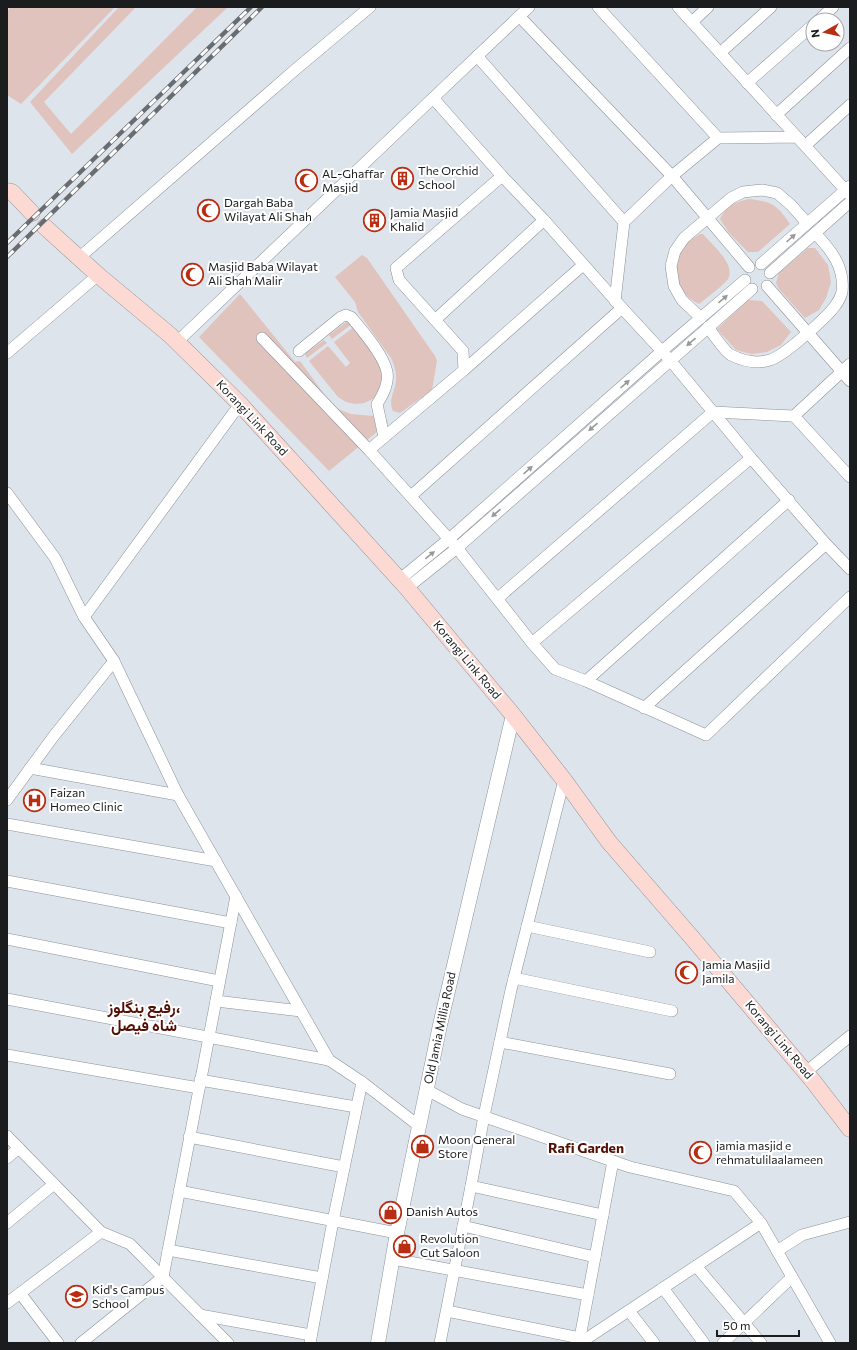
<svg xmlns="http://www.w3.org/2000/svg" width="857" height="1350" font-family="Commissioner,Vazirmatn,sans-serif">
<style>
.green{fill:#e0c3bd}
.lines{fill:none;stroke-linecap:round;stroke-linejoin:round}
.minor-casing{stroke:#8c9298;stroke-width:12}
.tertiary-casing{stroke:#8c9298;stroke-width:15}
.secondary-casing{stroke:#8c9298;stroke-width:17}
.minor{stroke:#fff;stroke-width:11}
.tertiary{stroke:#fff;stroke-width:14}
.secondary{stroke:#fcdad3;stroke-width:16}
.rail-casing{stroke:#696c70;stroke-width:4.5}
.rail{stroke:#fff;stroke-width:3;stroke-dasharray:9;stroke-linecap:butt}
.oneway{fill:#98999a}
.labels{text-anchor:middle;stroke-width:4;stroke-linejoin:round;paint-order:stroke}
.poi-label{font-size:12px;fill:#1a1c1e;stroke:#fff;text-anchor:start}
.street-label{font-size:12px;fill:#1a1c1e;stroke:#fff}
.quarter-label{font-size:14px;font-weight:bold;fill:#520f04;stroke:#fff}
.district-label{font-size:16px;font-weight:bold;fill:#520f04;stroke:#fff}
</style>
<rect width="100%" height="100%" fill="#dee4eb"/>
<g class="green">
<path d="M10 7H115L21 104 7 95V13Z"/>
<path d="M119 7H136L44 102 71 134 197 7H228L72 154 30 102Z"/>
<path d="M749 199C773 202 776 204 790 224L758 252H748L729 233 720 219C727 205 735 202 749 199Z"/>
<path d="M700 234H703C712 245 736 264 728 279 725 284 704 300 699 304 677 294 670 269 683 248 687 241 694 238 700 234Z"/>
<path d="M808 248H815L828 265 831 282 826 298 819 310 805 318 779 289 776 283 779 273Z"/>
<path d="M362 255 367 258 435 356 437 361 432 390 400 413 393 411C388 399 395 392 396 380 397 373 394 364 391 358L358 312 355 302 335 277Z"/>
<path d="M240 294 295 362 300 361 332 405 338 409 351 414 385 417 388 423 329 471 199 337Z"/>
<path d="M748 300 762 301 791 332 781 345 767 352 751 354 736 350 717 329Z"/>
<path d="M349 320 352 324 332 339 329 335Z"/>
<path d="M354 327 382 365 384 374 379 392 373 399 364 403 355 404 346 402 338 397 309 361 328 346 346 367 350 363 334 342Z"/>
<path d="M324 340 327 343 307 358 305 354Z"/>
</g>
<g class="lines">
<defs>
<g id="minor">
<path d="M598 7 718 138"/>
<path d="M678 7 797 137"/>
<path d="M519 16 672 176 749 267"/>
<path d="M819 20 833 7"/>
<path d="M692 22 708 7"/>
<path d="M720 53 771 7"/>
<path d="M477 56 624 222"/>
<path d="M747 83 813 25"/>
<path d="M433 98 502 176 396 268 399 280 463 351 464 370 369 450 457 548 532 643 555 669 586 681 706 735 850 597"/>
<path d="M776 115 850 48"/>
<path d="M806 145 850 105"/>
<path d="M502 176 544 220 622 308 670 360 751 458 826 544"/>
<path d="M80 257 296 69 370 7"/>
<path d="M761 264 850 186"/>
<path d="M770 273 850 202"/>
<path d="M767 286 850 381"/>
<path d="M615 301 624 222 672 176 718 138 797 137 850 195"/>
<path d="M701 318 682 300 674 286 671 266 675 251 684 238 731 198 743 192 762 190 777 193 791 205 807 223"/>
<path d="M435 320 544 220"/>
<path d="M708 327C713 334 725 352 731 355 743 361 757 364 770 360 784 356 826 318 835 306 838 302 841 296 842 292 845 267 831 250 815 233"/>
<path d="M262 338 369 450"/>
<path d="M177 342 433 98 529 7"/>
<path d="M299 351 341 317 346 315 351 317C362 330 384 355 387 372 389 383 383 395 377 404L384 437"/>
<path d="M7 353 98 275"/>
<path d="M850 364 794 416 850 477"/>
<path d="M464 370 583 265"/>
<path d="M7 493 55 558 84 617 114 661 178 795 329 1060 362 1082 419 1126"/>
<path d="M411 496 622 308"/>
<path d="M399 580 449 539 662 351 745 280"/>
<path d="M407 588 457 548 752 289"/>
<path d="M498 598 713 412 794 416"/>
<path d="M84 617 240 404"/>
<path d="M532 643 751 458"/>
<path d="M586 681 789 500"/>
<path d="M644 708 826 544 850 569"/>
<path d="M30 768 178 795"/>
<path d="M7 800 53 737 114 661"/>
<path d="M7 824 216 861"/>
<path d="M7 881 231 923"/>
<path d="M527 926 650 952"/>
<path d="M7 939 219 981"/>
<path d="M514 978 672 1011"/>
<path d="M7 999 329 1060"/>
<path d="M216 1001 301 1011"/>
<path d="M500 1042 670 1074"/>
<path d="M7 1055 199 1088"/>
<path d="M806 1072 850 1036"/>
<path d="M200 1080 356 1107"/>
<path d="M427 1090 462 1109 630 1167 734 1191 761 1223 830 1343"/>
<path d="M7 1136 101 1232 130 1244 228 1343"/>
<path d="M189 1137 344 1167"/>
<path d="M7 1158 19 1148"/>
<path d="M471 1186 603 1215"/>
<path d="M179 1191 397 1233"/>
<path d="M7 1223 54 1184"/>
<path d="M463 1226 595 1257"/>
<path d="M168 1250 322 1278"/>
<path d="M777 1251 802 1235 850 1222"/>
<path d="M393 1259 588 1295"/>
<path d="M696 1266 761 1343"/>
<path d="M663 1288 704 1343"/>
<path d="M20 1293 58 1343"/>
<path d="M7 1303 101 1232"/>
<path d="M447 1311 580 1338"/>
<path d="M629 1311 654 1343"/>
<path d="M200 1315 311 1335"/>
<path d="M81 1343 163 1277 236 896"/>
<path d="M310 1343 333 1221 362 1082"/>
<path d="M440 1343 471 1186 484 1116 511 990 564 780"/>
<path d="M579 1343 613 1161"/>
<path d="M580 1343 761 1223"/>
<path d="M723 1343 792 1277"/>
</g>
<path id="tertiary" d="M378 1343 397 1233 440 1025 513 715"/>
<g id="secondary">
<path d="M7 191 12 192 32 213"/>
<path d="M45 227 98 275 170 335 240 404 407 588 513 715 564 780 609 842 694 940 813 1081 850 1129"/>
</g>
</defs>
<use href="#minor" class="minor-casing"/>
<use href="#tertiary" class="tertiary-casing"/>
<use href="#secondary" class="secondary-casing"/>
<use href="#minor" class="minor"/>
<use href="#tertiary" class="tertiary"/>
<use href="#secondary" class="secondary"/>
<defs>
<g id="rail">
<path d="M7 243 251 7"/>
<path d="M7 257 262 7"/>
</g>
</defs>
<use href="#rail" class="rail-casing"/>
<use href="#rail" class="rail"/>
</g>
<defs><path id="oneway-solid" d="M-6-.8H1V-3.2L6.5 0L1 3.2V.8H-6Z"/></defs>
<g class="oneway">
<use href="#oneway-solid" transform="translate(791 238) rotate(-42)"/>
<use href="#oneway-solid" transform="translate(723 299) rotate(-40)"/>
<use href="#oneway-solid" transform="translate(691 342) rotate(139)"/>
<use href="#oneway-solid" transform="translate(625 384) rotate(-42)"/>
<use href="#oneway-solid" transform="translate(593 427) rotate(139)"/>
<use href="#oneway-solid" transform="translate(528 470) rotate(-42)"/>
<use href="#oneway-solid" transform="translate(496 513) rotate(139)"/>
<use href="#oneway-solid" transform="translate(430 555) rotate(-39)"/>
</g>
<defs>
<symbol id="building-ring" viewBox="-11 -11 22 22"><circle r="9.5" fill="#fff" stroke="#b92e13" stroke-width="1.5"/><path d="M-4-6H4V6H1V3H-1V6H-4ZM-2.5-4.3h1.7v1.8h-1.7ZM.8-4.3h1.7v1.8H.8ZM-2.5-1h1.7V.8h-1.7ZM.8-1h1.7V.8H.8Z" fill="#b92e13"/></symbol>
<symbol id="mosque-ring" viewBox="-11 -11 22 22"><circle r="9.5" fill="#fff" stroke="#b92e13" stroke-width="1.5"/><path d="M3.5-4.9A6 6 0 1 0 3.5 4.9A5 5 0 1 1 3.5-4.9Z" fill="#b92e13"/></symbol>
<symbol id="hospital-ring" viewBox="-11 -11 22 22"><circle r="9.5" fill="#fff" stroke="#b92e13" stroke-width="1.5"/><path d="M-5-5h3v3.5h4V-5h3V5h-3V1.5h-4V5h-3Z" fill="#b92e13"/></symbol>
<symbol id="shop-ring" viewBox="-11 -11 22 22"><circle r="9.5" fill="#fff" stroke="#b92e13" stroke-width="1.5"/><path d="M-5-2.5h2.3a2.7 3.5 0 0 1 5.4 0H5L5.5 6h-11ZM-1.5-2.5h3a1.5 2.3 0 0 0-3 0Z" fill="#b92e13"/></symbol>
<symbol id="school-ring" viewBox="-11 -11 22 22"><circle r="9.5" fill="#fff" stroke="#b92e13" stroke-width="1.5"/><path d="M0-5L7-2L0 1L-7-2ZM-4 1L0 2.5L4 1V4Q0 6-4 4Z" fill="#b92e13"/></symbol>
</defs>
<g fill-rule="evenodd">
<use href="#building-ring" x="390" y="166" width="25" height="25"/>
<use href="#mosque-ring" x="294" y="168" width="25" height="25"/>
<use href="#mosque-ring" x="196" y="198" width="25" height="25"/>
<use href="#building-ring" x="362" y="208" width="25" height="25"/>
<use href="#mosque-ring" x="180" y="262" width="25" height="25"/>
<use href="#hospital-ring" x="22" y="788" width="25" height="25"/>
<use href="#mosque-ring" x="674" y="960" width="25" height="25"/>
<use href="#shop-ring" x="410" y="1134" width="25" height="25"/>
<use href="#mosque-ring" x="688" y="1140" width="25" height="25"/>
<use href="#shop-ring" x="378" y="1200" width="25" height="25"/>
<use href="#shop-ring" x="392" y="1234" width="25" height="25"/>
<use href="#school-ring" x="64" y="1284" width="25" height="25"/>
</g>
<g class="labels">
<g class="poi-label">
<text x="418" y="175">The Orchid<tspan x="418" dy="14">School</tspan></text>
<text x="322" y="178">AL-Ghaffar<tspan x="322" dy="14">Masjid</tspan></text>
<text x="224" y="207">Dargah Baba<tspan x="224" dy="14">Wilayat Ali Shah</tspan></text>
<text x="390" y="217">Jamia Masjid<tspan x="390" dy="14">Khalid</tspan></text>
<text x="208" y="271">Masjid Baba Wilayat<tspan x="208" dy="14">Ali Shah Malir</tspan></text>
<text x="50" y="797">Faizan<tspan x="50" dy="14">Homeo Clinic</tspan></text>
<text x="702" y="969">Jamia Masjid<tspan x="702" dy="14">Jamila</tspan></text>
<text x="438" y="1144">Moon General<tspan x="438" dy="14">Store</tspan></text>
<text x="716" y="1150">jamia masjid e<tspan x="716" dy="14">rehmatulilaalameen</tspan></text>
<text x="406" y="1216">Danish Autos</text>
<text x="420" y="1243">Revolution<tspan x="420" dy="14">Cut Saloon</tspan></text>
<text x="92" y="1294">Kid's Campus<tspan x="92" dy="14">School</tspan></text>
</g>
<g class="street-label">
<text transform="translate(252 418) rotate(47)" y="4">Korangi Link Road</text>
<text transform="translate(467 660) rotate(50)" y="4">Korangi Link Road</text>
<text transform="translate(440 1028) rotate(-78)" y="4">Old Jamia Millia Road</text>
<text transform="translate(779 1040) rotate(50)" y="4">Korangi Link Road</text>
</g>
<g class="quarter-label">
<text x="586" y="1153">Rafi Garden</text>
</g>
<g class="district-label">
<text x="144" y="1013">رفیع بنگلوز،<tspan x="144" dy="18">شاہ فیصل</tspan></text>
</g>
</g>
<rect width="857" height="1350" fill="none" stroke="#1a1c1e" stroke-width="16"/>
<g transform="translate(825 32) rotate(262)"><circle r="19" fill="#ffffff" stroke="#a3a4a5"/>
<path d="M0-3L7 15L0 10L-7 15Z" fill="#b92e13"/>
<text y="-6" font-size="11" font-weight="bold" text-anchor="middle" fill="#1a1c1e">N</text>
</g>
<path d="M717 1330v6h82v-6" fill="none" stroke="#1a1c1e" stroke-width="2"/>
<text x="723" y="1330" font-size="12" fill="#1a1c1e" stroke="#ffffff" stroke-width="3" paint-order="stroke">50 m</text>
</svg>
